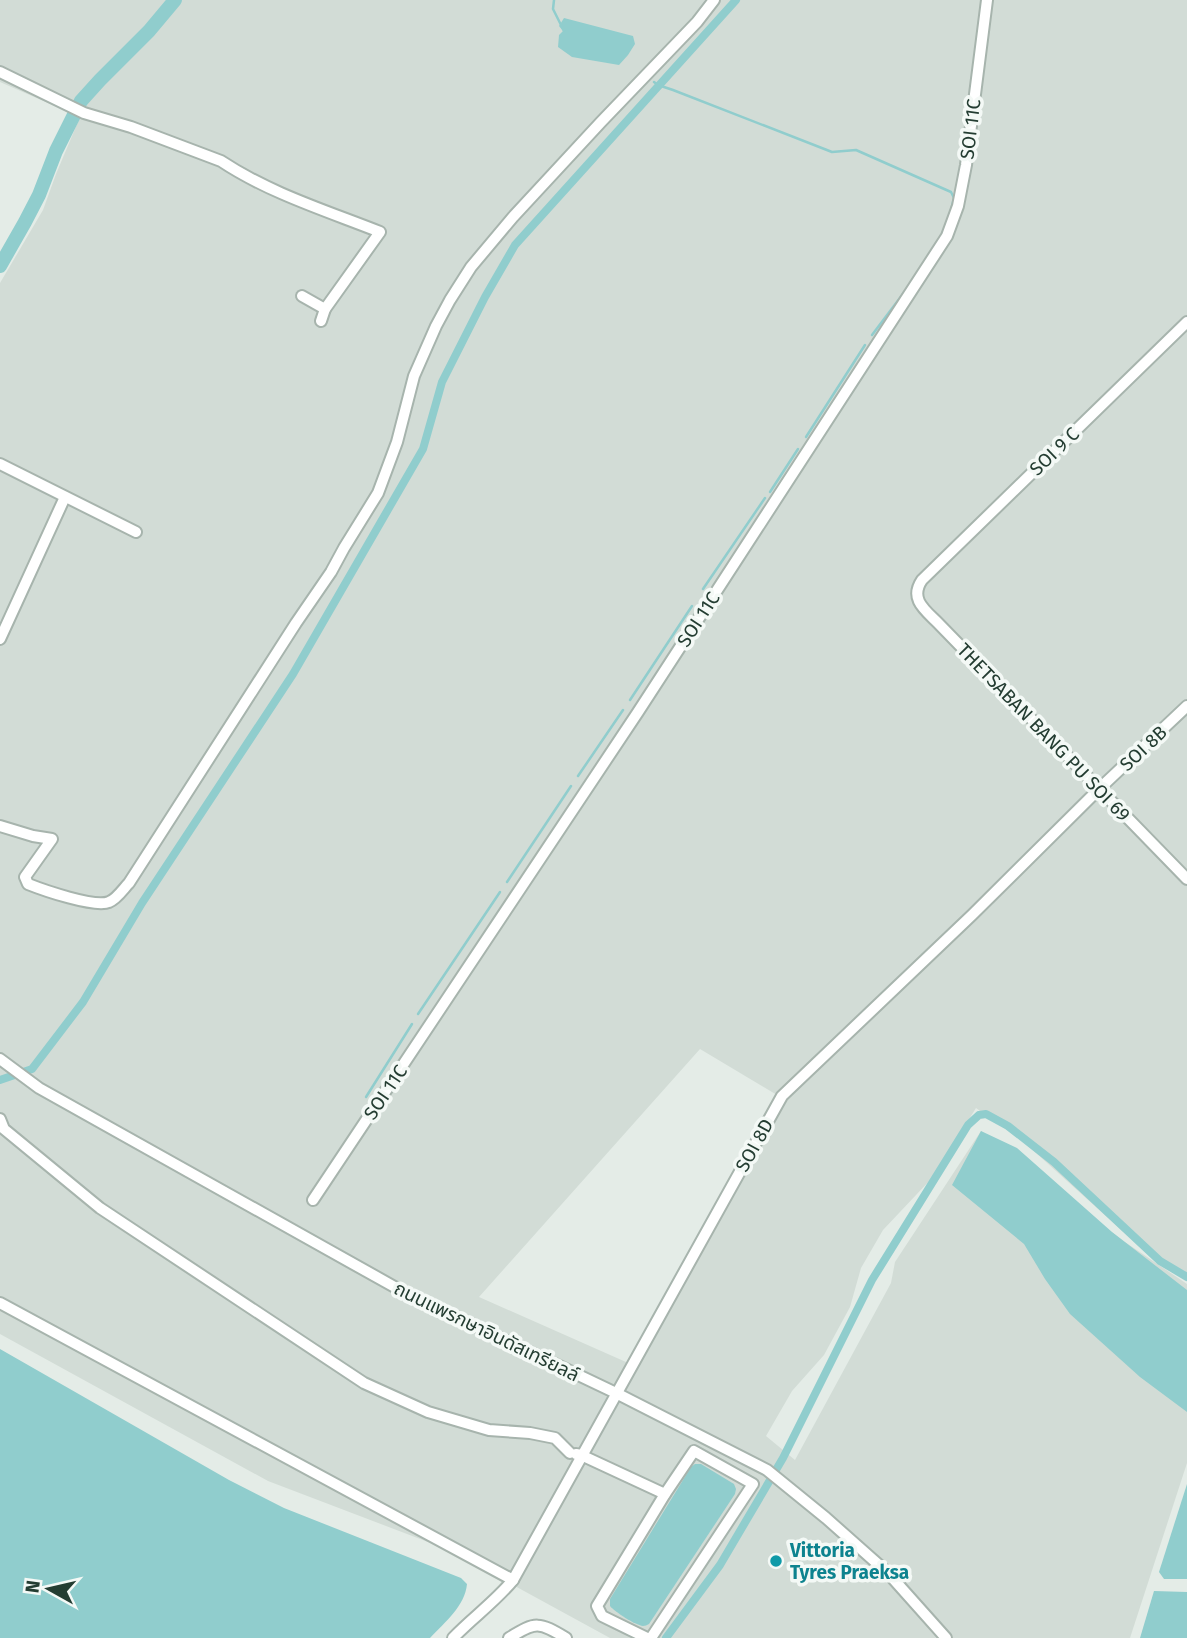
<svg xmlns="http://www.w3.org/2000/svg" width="1187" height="1638" font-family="'Fira Sans','Noto Sans Thai',sans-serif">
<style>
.built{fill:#d2dcd6;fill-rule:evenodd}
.water{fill:#90cdcd}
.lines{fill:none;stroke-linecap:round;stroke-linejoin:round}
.stream{stroke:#90cdcd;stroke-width:2.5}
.canal{stroke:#90cdcd;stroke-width:8}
.river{stroke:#90cdcd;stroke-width:14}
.minor-casing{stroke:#a7b4ad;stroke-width:14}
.minor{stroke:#fff;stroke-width:10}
.culture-dot{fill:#0f9aa8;stroke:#f4f9f6;stroke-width:2.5}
.labels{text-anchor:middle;stroke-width:7;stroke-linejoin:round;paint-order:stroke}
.street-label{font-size:19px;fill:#243d32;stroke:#f4f9f6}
.culture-label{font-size:19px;font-weight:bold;fill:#0d838f;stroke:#f4f9f6;text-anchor:start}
</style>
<rect width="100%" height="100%" fill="#e4ece7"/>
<path class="built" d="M0 0H1187V1277L1128 1236 1025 1143 976 1108 933 1177 883 1230 861 1268 850 1307 824 1355 792 1391 766 1436 795 1460 891 1283 895 1262 981 1131 1122 1240 1187 1284V1463L1130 1638H610L449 1550 268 1481 0 1334V283L43 210 56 174 80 117 0 82ZM700 1049 782 1098 635 1366 479 1297Z"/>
<g class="water">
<path d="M564 18 633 36 635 44 628 55 619 65 572 57 558 47 559 35 563 31 559 26Z"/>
<path d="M981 1131 1017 1148 1112 1232 1187 1290V1412L1140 1377 1070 1314 1045 1279 1024 1244 952 1185Z"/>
<path d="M0 1349 229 1480 284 1508 461 1578 467 1584C465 1606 445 1622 430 1638H0Z"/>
<path d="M695 1464H701L734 1484 736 1489 735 1494 649 1624C647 1625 645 1626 643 1626 635 1625 615 1612 610 1606V1599L691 1467Z"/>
<path d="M1187 1484V1579H1164L1159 1572Z"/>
<path d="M1154 1591 1187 1592V1638H1140Z"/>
</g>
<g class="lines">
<g class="stream">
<path d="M554 0 553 9 564 31"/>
<path d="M654 82 658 85 673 90 832 152 856 150 951 192 954 198 951 210"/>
<path d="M872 335 909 286"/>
<path d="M806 437 865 345"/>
<path d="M770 492 798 449"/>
<path d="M703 589 765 498"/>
<path d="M630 700 692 606"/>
<path d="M578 776 623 710"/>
<path d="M507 882 571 786"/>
<path d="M418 1014 500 892"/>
<path d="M366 1097 412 1024"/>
</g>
<g class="canal">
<path d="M0 1080 32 1069 83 1002 142 903 293 674 423 449 442 382 485 297 515 245 736 0"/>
<path d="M666 1638 720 1565 783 1458 872 1280 968 1125 979 1115 986 1114 1008 1126 1054 1162 1160 1261 1187 1277"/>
</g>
<path class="river" d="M0 266 25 222 39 195 56 151 81 101 100 80 149 31 175 0"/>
<defs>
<g id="minor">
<path d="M0 72 84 113 131 127 221 161C269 193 327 211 380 232L325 309 321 321"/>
<path d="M302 296 325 309"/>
<path d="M1187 322 922 580C909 599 925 610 938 623L1187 879"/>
<path d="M0 464 136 532"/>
<path d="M0 639 65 497"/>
<path d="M0 826 33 836 52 839 25 877 28 884C43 890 95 908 109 902 117 899 124 888 129 883L296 623 331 572 344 548 378 493 397 442 414 376 436 326 450 300 471 267 513 217 601 122 697 22 714 0"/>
<path d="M0 1059 39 1088 400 1290 616 1393 767 1470 826 1518 888 1573 946 1638"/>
<path d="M0 1119 4 1129 100 1208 364 1383 428 1412 489 1430 530 1433 555 1438 570 1453"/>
<path d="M313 1200 638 712 947 236 958 206 966 165 987 0"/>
<path d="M0 1303 513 1580"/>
<path d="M576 1454 581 1455 665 1494"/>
<path d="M453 1638C472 1618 495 1602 513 1580L782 1096 972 915 1098 790 1187 706"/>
<path d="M509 1638C536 1621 539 1622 566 1638"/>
<path d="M647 1638 602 1616 597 1606 665 1494 694 1451 753 1484 651 1638"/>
</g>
</defs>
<use href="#minor" class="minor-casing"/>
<use href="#minor" class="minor"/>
</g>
<circle class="culture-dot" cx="776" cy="1561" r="7"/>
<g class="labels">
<g class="street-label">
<text transform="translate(970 129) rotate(-83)" y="7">SOI 11C</text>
<text transform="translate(1054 451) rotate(-44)" y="7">SOI 9 C</text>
<text transform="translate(698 619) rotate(-57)" y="7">SOI 11C</text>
<text transform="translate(1044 732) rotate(46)" y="7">THETSABAN BANG PU SOI 69</text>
<text transform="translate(1143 748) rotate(-43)" y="7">SOI 8B</text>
<text transform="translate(385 1092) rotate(-56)" y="7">SOI 11C</text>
<text transform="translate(754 1145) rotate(-61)" y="7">SOI 8D</text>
<text transform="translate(487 1331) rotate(26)" y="7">ถนนแพรกษาอินดัสเทรียลล์</text>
</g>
<g class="culture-label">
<text x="790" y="1557">Vittoria<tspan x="790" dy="22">Tyres Praeksa</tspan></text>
</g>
</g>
<g transform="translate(49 1589) rotate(278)" stroke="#f4f9f6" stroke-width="5" paint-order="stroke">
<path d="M0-5L12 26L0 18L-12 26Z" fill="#243d32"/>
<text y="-10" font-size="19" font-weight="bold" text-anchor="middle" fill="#243d32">N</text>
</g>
</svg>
